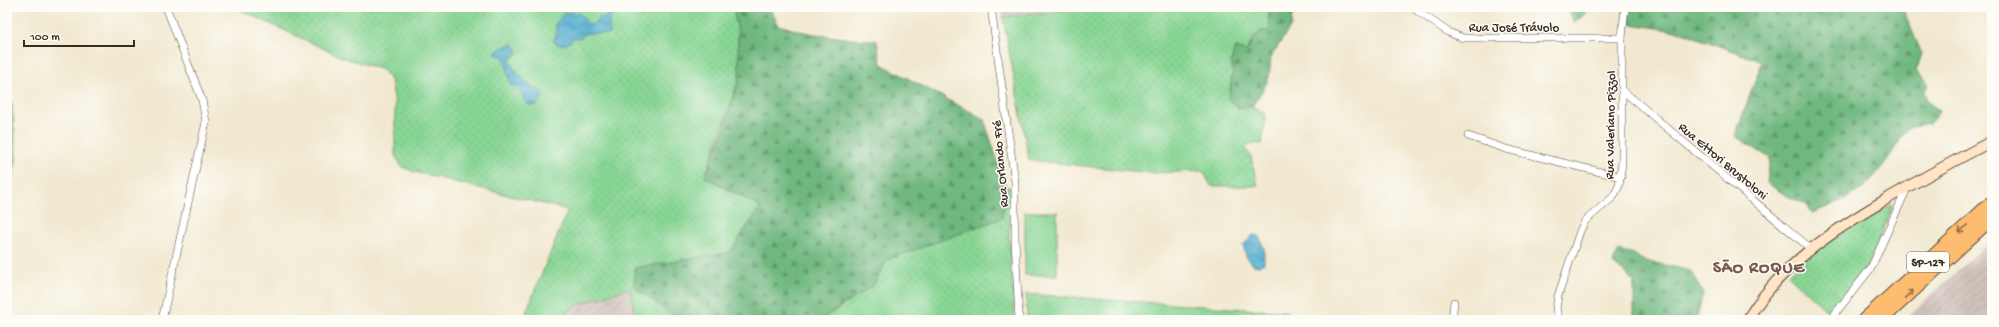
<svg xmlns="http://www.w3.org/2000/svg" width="1999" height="327" font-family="'Gochi Hand',sans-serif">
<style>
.industrial{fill:url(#industrial-furrows)}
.grass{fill:url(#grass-dots);stroke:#628059}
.forest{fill:url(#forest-firs);stroke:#54704e}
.garden{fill:#88d694;stroke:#628059}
.water{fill:url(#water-waves);stroke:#466c76}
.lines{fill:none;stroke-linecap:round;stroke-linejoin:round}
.street-casing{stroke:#564639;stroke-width:8}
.secondary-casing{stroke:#564639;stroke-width:12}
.highway-casing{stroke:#564639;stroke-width:16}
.street{stroke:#fff;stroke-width:7}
.secondary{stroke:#ffe4c6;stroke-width:10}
.highway{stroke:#febc70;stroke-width:14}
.oneway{stroke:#936c43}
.labels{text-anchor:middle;stroke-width:3;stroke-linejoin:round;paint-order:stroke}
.shield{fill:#fdfcf7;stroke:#75695f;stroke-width:1}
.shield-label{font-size:12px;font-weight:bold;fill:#3b2a1e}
.street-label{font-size:13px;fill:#3b2a1e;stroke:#fdfcf7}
.district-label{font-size:17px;font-weight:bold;letter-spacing:1px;fill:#7a594f;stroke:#fdfcf7}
</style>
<defs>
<pattern id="industrial-furrows" width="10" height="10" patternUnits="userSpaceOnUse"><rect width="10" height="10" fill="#cec1b9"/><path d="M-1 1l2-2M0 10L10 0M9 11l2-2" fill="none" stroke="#b2a69f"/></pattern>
<pattern id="grass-dots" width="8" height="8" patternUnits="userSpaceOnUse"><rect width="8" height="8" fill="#88d694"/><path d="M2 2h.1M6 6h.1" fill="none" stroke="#76b87f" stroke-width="1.8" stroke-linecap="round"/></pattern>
<pattern id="forest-firs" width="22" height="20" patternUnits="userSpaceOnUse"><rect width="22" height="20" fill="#6eb77e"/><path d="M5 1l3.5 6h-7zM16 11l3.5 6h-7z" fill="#5c9567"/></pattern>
<pattern id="water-waves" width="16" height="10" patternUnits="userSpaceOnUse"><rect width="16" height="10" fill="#51adcf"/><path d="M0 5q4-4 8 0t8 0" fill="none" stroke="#448da7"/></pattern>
</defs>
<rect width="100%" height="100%" fill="#fdfcf7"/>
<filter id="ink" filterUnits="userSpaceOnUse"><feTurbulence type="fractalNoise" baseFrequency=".025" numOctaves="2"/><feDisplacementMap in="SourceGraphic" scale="8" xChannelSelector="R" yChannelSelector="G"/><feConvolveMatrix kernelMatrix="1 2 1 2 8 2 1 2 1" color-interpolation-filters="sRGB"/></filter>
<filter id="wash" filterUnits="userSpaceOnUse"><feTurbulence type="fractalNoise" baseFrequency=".012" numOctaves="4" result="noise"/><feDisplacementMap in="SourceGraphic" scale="16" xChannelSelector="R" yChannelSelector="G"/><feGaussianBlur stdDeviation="0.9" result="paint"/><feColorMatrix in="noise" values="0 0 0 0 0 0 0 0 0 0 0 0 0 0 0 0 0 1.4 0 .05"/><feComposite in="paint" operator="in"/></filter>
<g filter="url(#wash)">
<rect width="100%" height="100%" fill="#f1e8cf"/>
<g class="industrial">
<path d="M1001 7H1120V9L1084 8 1042 11 1003 17Z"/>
<path d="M1992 240V320H1903Z"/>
<path d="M630 288 636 320H555L577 305Z"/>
</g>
<g class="grass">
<path d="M234 7H733L738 32 739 79 705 177 761 206 730 252 635 268 634 287 680 320H636L630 288 577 305 555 320H533L526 312 568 210 415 172 402 167 395 155V104L391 81 383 70 342 57Z"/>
<path d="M1120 7H1268L1270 30 1254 36 1246 51 1236 48 1231 62 1233 69 1229 99 1238 108C1250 106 1257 106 1266 115L1262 144 1250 143 1245 148 1251 157 1258 186H1211L1203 171 1151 173 1029 160 1003 17C1042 12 1080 8 1120 9Z"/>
<path d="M1006 187H1011V219L1009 234 1015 320H820L874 285 886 260 1001 218Z"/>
<path d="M1891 205 1893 206 1868 265 1831 315 1788 275 1813 251Z"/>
<path d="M1026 294 1289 312V320H1027Z"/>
</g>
<g class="forest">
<path d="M733 7H769L779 25C811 36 844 38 877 41L881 64 984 119 1006 187 1002 218 887 260 874 285 820 320H680L634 287 635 268 730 252 761 207 705 177 723 131 739 79 738 32Z"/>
<path d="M1268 7H1293L1291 26 1271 57 1269 77 1263 90 1252 106 1238 108 1229 99 1233 69 1231 62 1235 48 1246 51 1259 32 1270 30Z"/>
<path d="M1563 7H1585V15L1574 22 1569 11Z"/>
<path d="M1629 7H1902L1922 54 1916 71 1928 84 1924 93 1929 103 1940 111 1929 124 1907 128C1896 148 1883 168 1867 184 1854 197 1830 206 1812 213L1806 204 1787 196 1767 183 1770 158 1735 136 1762 62 1682 32 1631 24 1628 16Z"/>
<path d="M7 88 12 104 16 161 7 202Z"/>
<path d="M1619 250 1634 254 1642 260 1691 271 1703 294 1696 320H1634V281L1613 263Z"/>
</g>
<rect class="garden" x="1025" y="212" width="32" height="63"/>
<g class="water">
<path d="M616 7H623L613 14 609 21 610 34 586 33 580 38H574C568 44 564 46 555 43L554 40 557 31 555 24 563 14 571 12 579 13 588 24 592 25 599 18 606 17Z"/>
<path d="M512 43 518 51 515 56 510 59C512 72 530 87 542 91L543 97 537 105C521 107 526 98 519 90 517 88 513 86 510 84L505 59 496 54V51Z"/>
<path d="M1253 235 1259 236 1264 248V263L1259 266 1253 265 1246 256 1243 245Z"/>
</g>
</g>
<g filter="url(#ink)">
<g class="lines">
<defs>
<g id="street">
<path d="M991 7 1015 182V239L1019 320"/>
<path d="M1413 8 1448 32 1463 38H1622"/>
<path d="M1622 90 1810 248"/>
<path d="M1468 136 1506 149 1621 177"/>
<path d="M162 320 206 122 202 100 166 7"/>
<path d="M1452 320 1454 302"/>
<path d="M1559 320 1556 309 1558 296 1580 231 1585 221 1613 197 1619 186 1622 162V38L1625 7"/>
<path d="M1830 320 1871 268 1908 186"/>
</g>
<path id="secondary" d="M1747 320C1779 267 1828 234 1880 203 1917 181 1954 161 1992 141"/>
<g id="highway">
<path d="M1865 320 1992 203"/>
<path d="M1880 320 1992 217"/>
</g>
</defs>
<use href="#street" class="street-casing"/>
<use href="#secondary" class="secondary-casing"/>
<use href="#highway" class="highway-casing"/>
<use href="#street" class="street"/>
<use href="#secondary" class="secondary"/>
<use href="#highway" class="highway"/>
</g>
<defs><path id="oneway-shaft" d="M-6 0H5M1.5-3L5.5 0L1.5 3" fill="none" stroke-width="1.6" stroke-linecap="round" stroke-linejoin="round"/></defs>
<g class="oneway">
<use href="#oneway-shaft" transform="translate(1963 229) rotate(137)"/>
<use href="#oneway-shaft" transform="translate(1909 294) rotate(-43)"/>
</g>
</g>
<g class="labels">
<rect class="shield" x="1907" y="252" width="42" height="20" rx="3"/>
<g class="shield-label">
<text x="1928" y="266">SP-127</text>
</g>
<g class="street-label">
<text x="1514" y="31">Rua José Trávolo</text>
<text transform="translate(1609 125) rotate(-89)" y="5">Rua Valeriano Pizzol</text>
<text transform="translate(1724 160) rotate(40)" y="5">Rua Ettori Brustoloni</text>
<text transform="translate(999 164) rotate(-95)" y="5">Rua Orlando Fré</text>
</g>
<g class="district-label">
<text x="1759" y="272">SÃO ROQUE</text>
</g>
</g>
<rect width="1999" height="327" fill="none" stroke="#fdfcf7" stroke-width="24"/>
<path d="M24 40v6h110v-6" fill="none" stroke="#3b2a1e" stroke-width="2"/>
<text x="30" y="40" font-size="12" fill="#3b2a1e" stroke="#fdfcf7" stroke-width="3" paint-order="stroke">100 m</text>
</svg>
